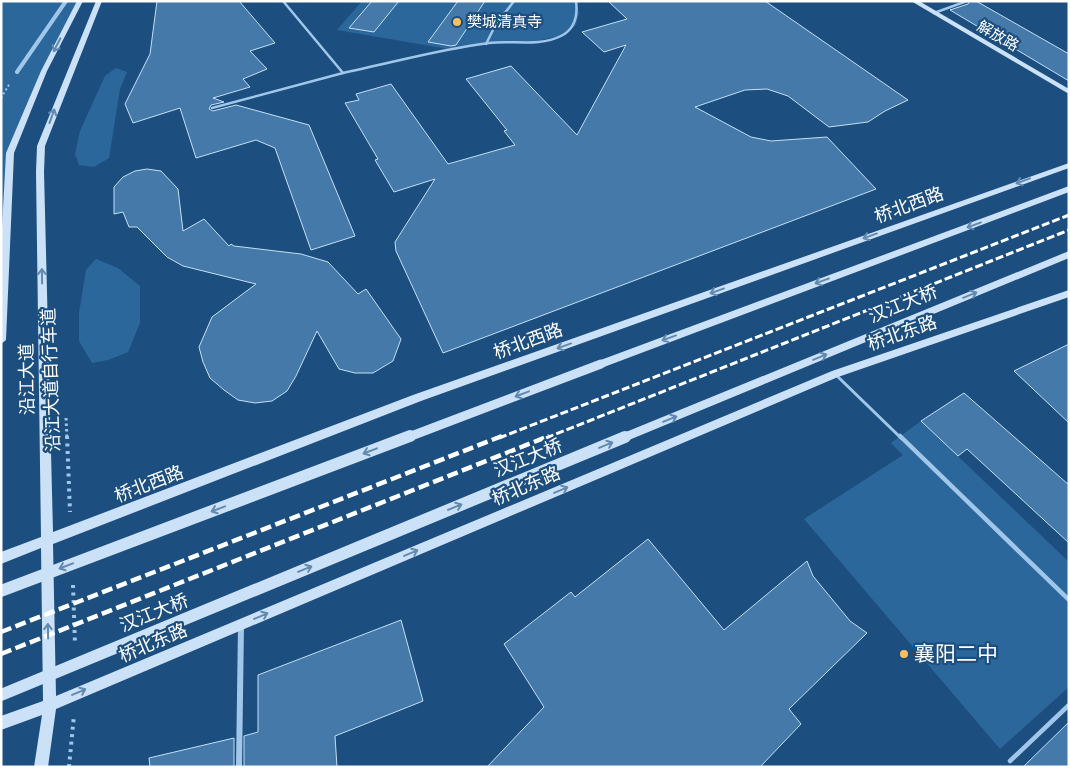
<svg xmlns="http://www.w3.org/2000/svg" width="1070" height="768" font-family="'Source Sans 3','Noto Sans SC',sans-serif">
<style>
.green{fill:#2c679c}
.building{fill:#4479a9;stroke:#c4dff7}
.lines{fill:none;stroke-linecap:round;stroke-linejoin:round}
.path-far2{stroke:#a0c7e9;stroke-width:2;stroke-dasharray:2 2.5;stroke-linecap:butt}
.path-far1{stroke:#a0c7e9;stroke-width:3;stroke-dasharray:2.5 3;stroke-linecap:butt}
.path{stroke:#a0c7e9;stroke-width:4;stroke-dasharray:3 4.5;stroke-linecap:butt}
.lane-far2{stroke:#a0c7e9;stroke-width:2.5}
.lane-far1{stroke:#a0c7e9;stroke-width:3}
.lane{stroke:#a0c7e9;stroke-width:4.5}
.street-far1{stroke:#a0c7e9;stroke-width:4}
.street{stroke:#a0c7e9;stroke-width:6}
.secondary{fill:#cbe1f7;fill-rule:evenodd}
.rail-far1{stroke:#fff;stroke-width:3;stroke-dasharray:8 3;stroke-linecap:butt}
.rail{stroke:#fff;stroke-width:4.5;stroke-dasharray:11 4.5;stroke-linecap:butt}
.secondary-bridge-far1{stroke:#cbe1f7;stroke-width:9}
.secondary-bridge{stroke:#cbe1f7;stroke-width:12}
.oneway{stroke:#6289af}
.poi-dot{fill:#f9c05d;stroke:#1c4f7f;stroke-width:2}
.labels{text-anchor:middle;stroke-width:4.5;stroke-linejoin:round;paint-order:stroke}
.far-poi-label{font-size:15px;fill:#fff;stroke:#1c4f7f;text-anchor:start}
.far-street-label{font-size:15px;fill:#fff;stroke:#1c4f7f}
.street-label{font-size:18px;fill:#fff;stroke:#1c4f7f}
.near-poi-label{font-size:21px;fill:#fff;stroke:#1c4f7f;text-anchor:start}
</style>
<rect width="100%" height="100%" fill="#1c4f7f"/>
<g class="green">
<path d="M1 1H80L44 71 10 153 1 340Z"/>
<path d="M362 1H576L579 13 576 25 560 36 527 43H491L454 50 337 30Z"/>
<path d="M116 68 127 72 120 89 109 158 94 167 79 165 75 154 80 131 105 76Z"/>
<path d="M96 259 118 268 140 286V323L128 352 108 360 92 363 79 341V313L86 270Z"/>
<path d="M921 421 1069 562V687L1000 749 804 519 903 455 891 443Z"/>
</g>
<g class="building">
<path d="M157 1H239L275 43 250 51 267 69 243 79 250 87 213 98 224 102 211 105 209 109 213 111 236 105 309 125 355 236 311 250 275 148 256 140 196 158 180 108 133 123 125 104 150 54Z"/>
<path d="M372 1H399L374 32 349 28Z"/>
<path d="M458 1H485L456 45 451 46 428 42Z"/>
<path d="M608 1H765L908 100 885 111 868 122 829 127 788 96 767 89 745 90 695 107 751 137 771 141 827 137 876 189 443 353 396 251 395 242 435 179 394 192 375 160 378 159 345 103 359 100 356 94 391 84 448 164 515 145 504 131 507 130 466 79 511 66 577 135 626 45 604 52 582 32 627 19Z"/>
<path d="M970 1H976L1069 54V81L950 10 968 4Z"/>
<path d="M147 169 161 171 178 189 183 231 204 219 229 246 231 244 234 246 301 254 328 262 358 294 366 289 401 339 393 361 373 373H355L339 369 317 331 296 376 287 391 272 401 255 403 238 400 224 390 210 378 203 362 199 347 212 317 256 284 183 266 167 257 137 227H129L123 212 114 214V187L123 177 135 171Z"/>
<path d="M1069 344V423L1014 371Z"/>
<path d="M964 393 1069 485V543L967 449 958 456 921 421Z"/>
<path d="M648 539 724 630 807 561 813 576 850 621 867 633 789 709 801 724 760 767H487L544 707 504 644 571 592 575 597Z"/>
<path d="M401 620 423 701 335 736 337 767H244V736L258 732V675Z"/>
<path d="M1069 722V767H1023Z"/>
<path d="M234 738V767H150L149 758Z"/>
</g>
<g class="lines">
<path class="path-far2" d="M1 98 10 83"/>
<path class="path-far1" d="M66 418 67 438"/>
<g class="path">
<path d="M67 436 70 512"/>
<path d="M73 585 75 644"/>
<path d="M69 767 74 715"/>
</g>
<g class="lane-far2">
<path d="M934 13 967 1"/>
<path d="M486 44 495 26 514 1"/>
<path d="M343 73C391 63 440 49 489 43 512 40 539 47 561 36 575 29 578 16 576 1"/>
<path d="M212 108 343 73 283 1"/>
</g>
<path class="lane-far1" d="M835 374 901 438"/>
<g class="lane">
<path d="M900 436 1069 600"/>
<path d="M1010 761 1069 705"/>
</g>
<path class="street-far1" d="M17 72 66 1"/>
<path class="street" d="M239 767 241 625"/>
<g class="secondary">
<path d="M77 1H83L47 71 14 153 6 340 1 344V246L6 153 41 71Z"/>
<path d="M96 1H102L45 146 44 172 53 532 413 395 1069 163V168L421 401 53 544 56 696 832 371 1069 290V297L838 377 56 709 48 767H34L42 715 1 730V716L43 701 41 548 1 564V552L41 537 36 172 37 146Z"/>
<path d="M911 1H919L1069 89V94Z"/>
<path d="M1069 186V192L604 367H598L596 364 598 361Z"/>
<path d="M1069 251V258L629 440 625 442 621 440 620 437 621 434Z"/>
</g>
<g class="rail-far1">
<path d="M499 438 1069 215"/>
<path d="M546 438 1069 230"/>
</g>
<g class="rail">
<path d="M1 632 502 436"/>
<path d="M1 654 549 436"/>
</g>
<path class="secondary-bridge-far1" d="M406 438 601 364"/>
<g class="secondary-bridge">
<path d="M1 591 410 436"/>
<path d="M1 695 625 437"/>
</g>
</g>
<defs><path id="oneway-shaft" d="M-6 0H5M1.5-3L5.5 0L1.5 3" fill="none" stroke-width="1.6" stroke-linecap="round" stroke-linejoin="round" transform="scale(1.25)"/></defs>
<g class="oneway">
<use href="#oneway-shaft" transform="translate(57 45) rotate(117)"/>
<use href="#oneway-shaft" transform="translate(52 116) rotate(-70)"/>
<use href="#oneway-shaft" transform="translate(1023 181) rotate(160)"/>
<use href="#oneway-shaft" transform="translate(974 225) rotate(160)"/>
<use href="#oneway-shaft" transform="translate(870 236) rotate(160)"/>
<use href="#oneway-shaft" transform="translate(42 276) rotate(-91)"/>
<use href="#oneway-shaft" transform="translate(822 281) rotate(160)"/>
<use href="#oneway-shaft" transform="translate(717 291) rotate(160)"/>
<use href="#oneway-shaft" transform="translate(970 295) rotate(-22)"/>
<use href="#oneway-shaft" transform="translate(669 338) rotate(160)"/>
<use href="#oneway-shaft" transform="translate(564 346) rotate(160)"/>
<use href="#oneway-shaft" transform="translate(820 357) rotate(-22)"/>
<use href="#oneway-shaft" transform="translate(522 394) rotate(159)"/>
<use href="#oneway-shaft" transform="translate(670 419) rotate(-22)"/>
<use href="#oneway-shaft" transform="translate(606 445) rotate(-22)"/>
<use href="#oneway-shaft" transform="translate(370 451) rotate(159)"/>
<use href="#oneway-shaft" transform="translate(561 490) rotate(-23)"/>
<use href="#oneway-shaft" transform="translate(455 507) rotate(-22)"/>
<use href="#oneway-shaft" transform="translate(218 509) rotate(159)"/>
<use href="#oneway-shaft" transform="translate(411 553) rotate(-23)"/>
<use href="#oneway-shaft" transform="translate(66 566) rotate(159)"/>
<use href="#oneway-shaft" transform="translate(305 569) rotate(-22)"/>
<use href="#oneway-shaft" transform="translate(261 616) rotate(-23)"/>
<use href="#oneway-shaft" transform="translate(48 631) rotate(-91)"/>
<use href="#oneway-shaft" transform="translate(79 692) rotate(-23)"/>
</g>
<g class="poi-dot">
<circle cx="457" cy="22" r="5"/>
<circle cx="904" cy="654" r="5"/>
</g>
<g class="labels">
<g class="far-poi-label">
<text x="467" y="27">樊城清真寺</text>
</g>
<g class="far-street-label">
<text transform="translate(998 36) rotate(30)" y="5">解放路</text>
</g>
<g class="street-label">
<text transform="translate(909 205) rotate(-20)" y="6">桥北西路</text>
<text transform="translate(903 304) rotate(-22)" y="6">汉江大桥</text>
<text transform="translate(902 333) rotate(-19)" y="6">桥北东路</text>
<text transform="translate(528 341) rotate(-20)" y="6">桥北西路</text>
<text transform="translate(27 379) rotate(-91)" y="6">沿江大道</text>
<text transform="translate(51 380) rotate(-92)" y="6">沿江大道自行车道</text>
<text transform="translate(528 458) rotate(-22)" y="6">汉江大桥</text>
<text transform="translate(149 484) rotate(-21)" y="6">桥北西路</text>
<text transform="translate(526 486) rotate(-23)" y="6">桥北东路</text>
<text transform="translate(154 613) rotate(-22)" y="6">汉江大桥</text>
<text transform="translate(153 643) rotate(-23)" y="6">桥北东路</text>
</g>
<g class="near-poi-label">
<text x="914" y="661">襄阳二中</text>
</g>
</g>
<rect width="1070" height="768" fill="none" stroke="#ffffff" stroke-width="5"/>
</svg>
